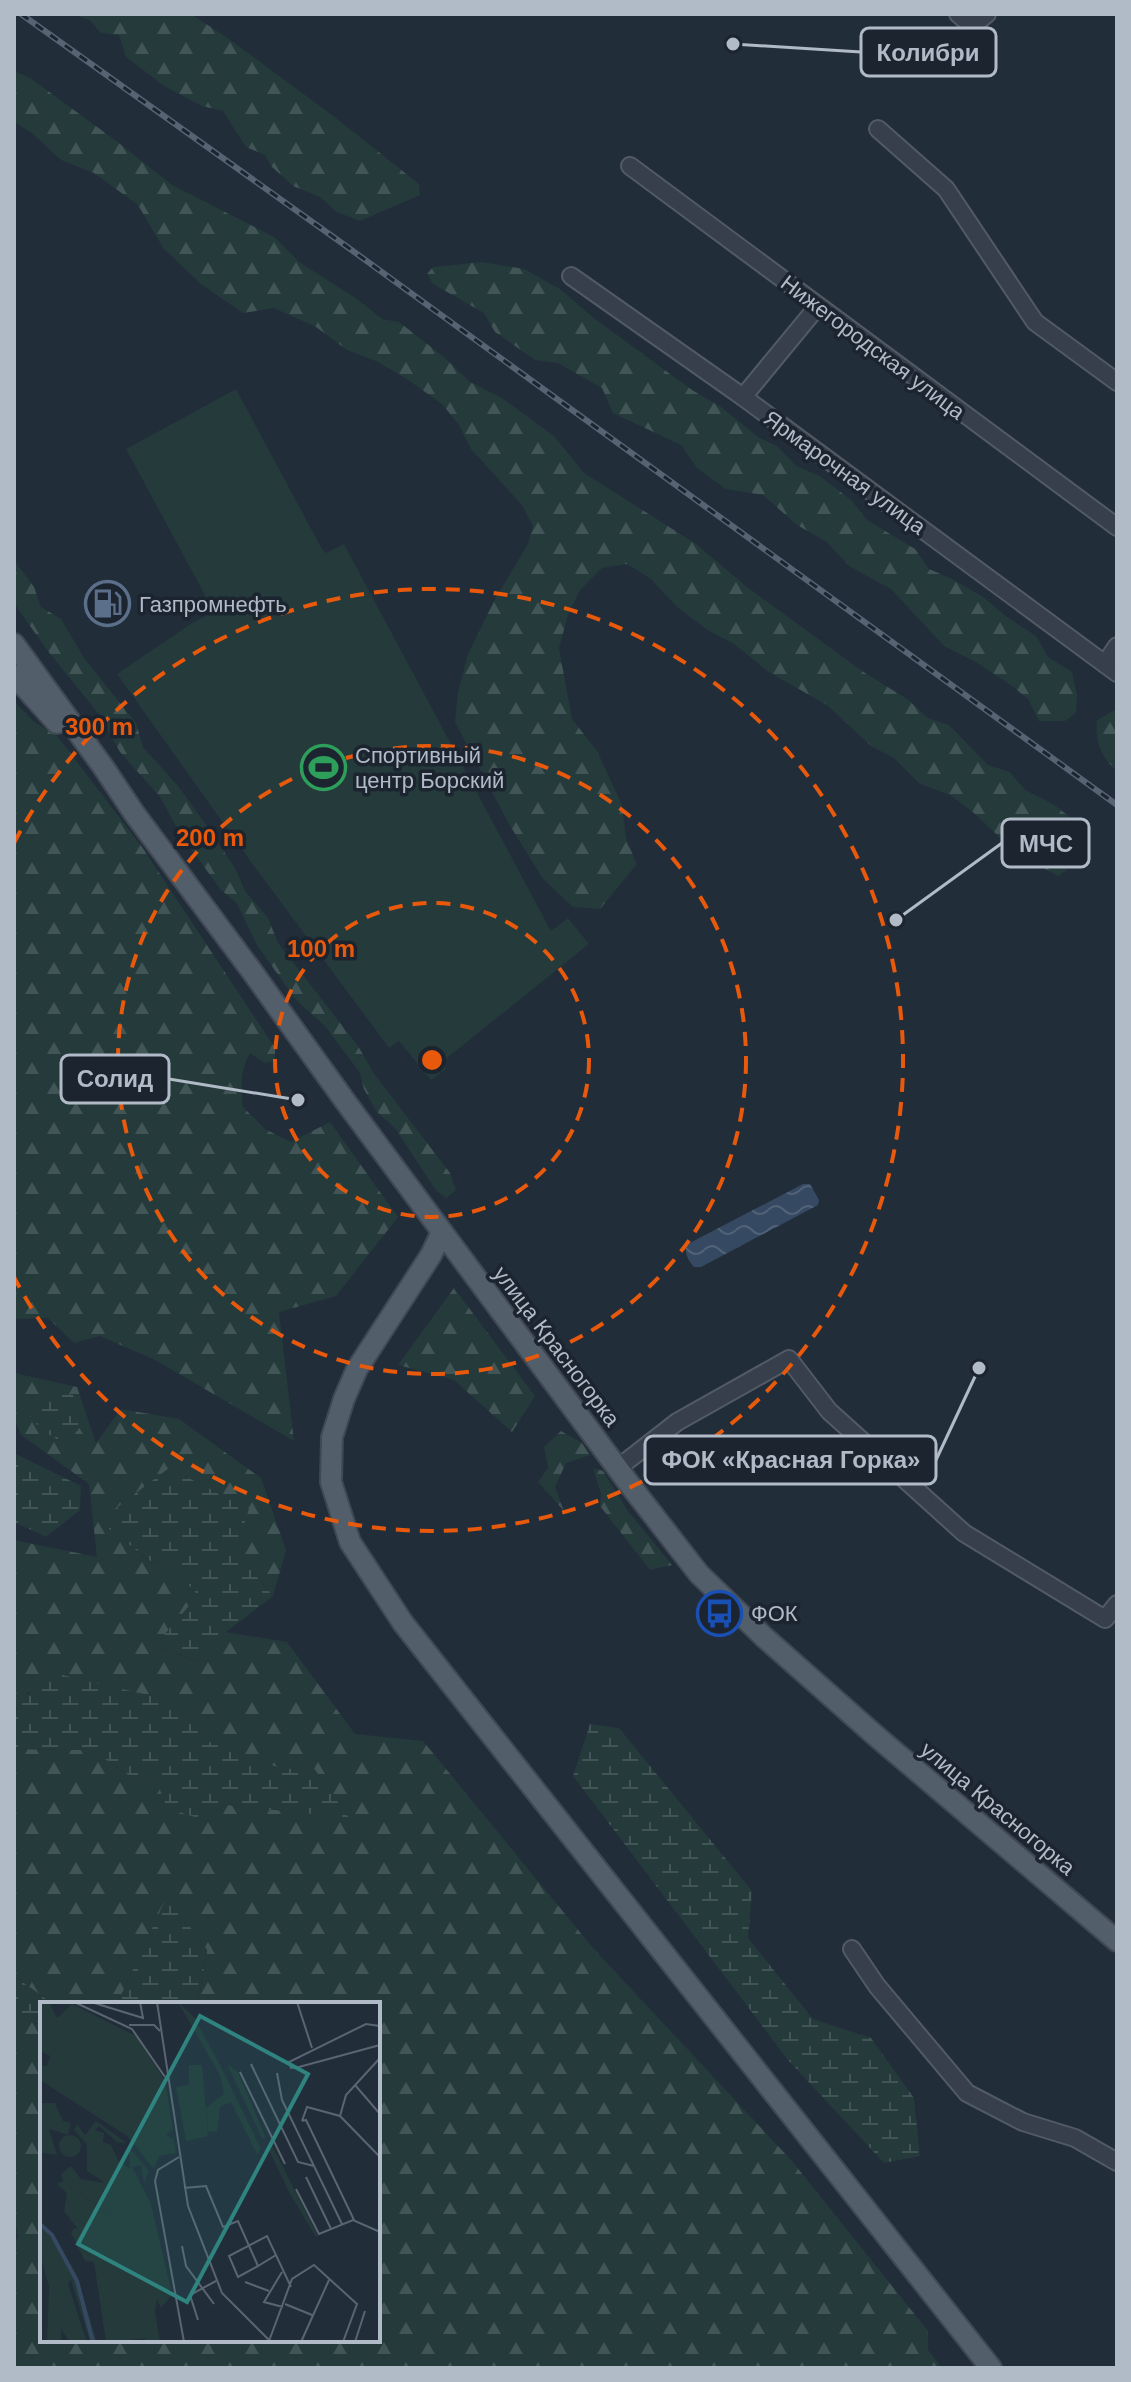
<svg xmlns="http://www.w3.org/2000/svg" width="1131" height="2382" font-family="Arial,sans-serif">
<style>
.grass{fill:#243a3b}
.forest{fill:url(#forest-firs)}
.wetland{fill:url(#wetland-marsh)}
.water{fill:url(#water-waves)}
.lines{fill:none;stroke-linecap:round;stroke-linejoin:round}
.minor-casing{stroke:#515a65;stroke-width:20}
.major-casing{stroke:#3f4854;stroke-width:24}
.minor{stroke:#363f4b;stroke-width:16}
.major{stroke:#535e6b;stroke-width:20}
.rail-casing{stroke:#576372;stroke-width:6}
.rail{stroke:#1b242f;stroke-width:3;stroke-dasharray:9;stroke-linecap:butt}
.ring{fill:none;stroke:#e8590c;stroke-width:4;stroke-dasharray:14 10}
.labels{text-anchor:middle;stroke-width:7;stroke-linejoin:round;paint-order:stroke}
.street-label{font-size:22px;fill:#b1bac7;stroke:#1b242f}
.poi-label{font-size:22px;fill:#b1bac7;stroke:#1b242f;text-anchor:start}
.inset-river{fill:none;stroke:#354a62;stroke-width:4}
.inset-road{fill:none;stroke:#5b6572;stroke-width:2}
.view{fill:#2f8480;fill-opacity:0.15;stroke:#2f8480;stroke-width:4}
.inset-edge{fill:none;stroke:#b1bac7;stroke-width:4}
.centre{fill:#e8590c;stroke:#1b242f;stroke-width:4}
.ring-label{font-size:24px;text-anchor:middle;font-weight:bold;fill:#e8590c;stroke:#1b242f;stroke-width:7;stroke-linejoin:round;paint-order:stroke}
.leader{fill:none;stroke:#b1bac7;stroke-width:3}
.callout-dot{fill:#b1bac7;stroke:#1b242f;stroke-width:3}
.callout{fill:#1b242f;stroke:#b1bac7;stroke-width:3}
.callout-label{font-size:24px;text-anchor:middle;font-weight:bold;fill:#b1bac7}
</style>
<defs>
<pattern id="forest-firs" width="22" height="20" patternUnits="userSpaceOnUse" patternTransform="scale(2)"><rect width="22" height="20" fill="#243a3b"/><path d="M5 1l3.5 6h-7zM16 11l3.5 6h-7z" fill="#415456"/></pattern>
<pattern id="wetland-marsh" width="20" height="14" patternUnits="userSpaceOnUse" patternTransform="scale(2)"><rect width="20" height="14" fill="#243a3b"/><path d="M1 5h8M5 5V1M11 12h8M15 12V8" fill="none" stroke="#415456"/></pattern>
<pattern id="water-waves" width="16" height="10" patternUnits="userSpaceOnUse" patternTransform="scale(2)"><rect width="16" height="10" fill="#354a62"/><path d="M0 5q4-4 8 0t8 0" fill="none" stroke="#506277"/></pattern>
</defs>
<rect width="100%" height="100%" fill="#222d3a"/>
<path class="grass" d="M236 389 322 549 326 553 344 544 551 931 568 918 589 944 442 1062 446 1069 431 1080 399 1041 389 1048 251 862 117 674 192 623 214 612 126 449Z"/>
<g class="forest">
<path d="M71 14H191L229 39 332 115 419 184 420 195 360 221 337 212 320 197 293 186 271 166 265 155 246 147 223 111 202 106 164 86 126 57 119 35 101 33 90 20Z"/>
<path d="M14 71 30 78 115 140 172 185 274 237 299 262 357 299 382 319 399 322 444 357 470 382 502 398 554 436 584 473 696 544 747 587 862 671 907 699 928 718 949 725 988 765 1010 772 1025 790 1053 804 1075 821V836L1066 853 1068 869 1058 876 1014 851 974 813 950 795 920 784 894 758 871 746 827 705 767 671 733 643 709 631 677 607 651 579 627 564 602 568 580 590 568 615 559 648 572 719 597 751 622 805 626 839 637 864 600 909 573 907 543 879 509 824 455 722 458 692 468 654 494 601 528 544 533 526 522 505 471 449 459 425 442 404 407 379 376 361 347 350 316 327 274 308 243 313 201 284 164 249 138 205 94 173 61 160 32 133 14 122Z"/>
<path d="M482 262 524 269 560 289 595 319 692 390 721 407 758 437 777 446 796 466 820 476 851 500 867 520 915 549 929 569 952 579 983 597 1007 617 1036 636 1048 657 1072 672 1077 695 1076 713 1065 721H1039L1028 699 1012 686 976 662 944 646 891 589 849 566 827 542 797 525 763 495 726 489 697 468 681 445 613 413 602 388 558 363 535 360 495 332 484 313 433 284 427 274 433 267Z"/>
<path d="M14 560 34 587 41 607 61 619 84 658 136 723 143 747 178 786 206 825 235 868 245 891 268 918 278 943 358 1046 375 1075 450 1173 456 1190 446 1198 435 1189 395 1128 376 1111 364 1089 360 1073 325 1026 296 1000 257 945 236 902 221 890 181 835 160 797 120 752 98 713 47 650 14 603Z"/>
<path d="M14 701 33 721 58 737 142 847 275 1048V1061L265 1063 250 1053C240 1070 241 1088 243 1107L265 1129 291 1142 330 1122 398 1217 336 1296 279 1312 294 1441 155 1360 100 1336 74 1343 48 1318 14 1319Z"/>
<path d="M1115 710 1117 711V770C1100 758 1095 739 1097 720Z"/>
<path d="M454 1288 535 1396 512 1432 454 1380 398 1365Z"/>
<path d="M14 1373 77 1387 96 1443 121 1409 179 1419 261 1478 286 1550 273 1596 235 1551 100 1520 149 1561 169 1564 199 1595 155 1646 197 1661 226 1632 287 1642 355 1734 423 1741 593 1948 792 2161 928 2331V2350L942 2368H14V2241L18 2238 14 2213V2017L42 2025V2340H378V2004H198L207 1950 167 1897 117 2004H53L14 1976V1749L92 1750 137 1781 156 1779 197 1818 228 1805 348 1817 285 1771 204 1740 174 1701 28 1692 14 1713V1540L97 1557 89 1484 21 1435 14 1418Z"/>
<path d="M561 1431 582 1443 590 1455 566 1463 555 1487 564 1511 538 1482 548 1468 544 1447Z"/>
<path d="M593 1468 603 1471 628 1511 672 1565 650 1570 600 1506 601 1494Z"/>
</g>
<g class="wetland">
<path d="M43 1391 73 1395 83 1424 66 1444 41 1430 27 1412Z"/>
<path d="M14 1453 81 1486 80 1510 46 1537 14 1522Z"/>
<path d="M169 1468 249 1509 235 1551 273 1596 226 1632 198 1661 155 1646 198 1595 169 1564 150 1561 99 1521Z"/>
<path d="M62 1675 174 1701 204 1740 285 1770 311 1764 349 1818 228 1805 198 1818 167 1808 156 1779 137 1781 92 1750 14 1749C14 1697 17 1698 62 1675Z"/>
<path d="M590 1724 619 1728 752 1891 748 1938 813 2019 871 2038 914 2098 920 2156 884 2163 788 2060 573 1776Z"/>
<path d="M167 1896 207 1950 198 2004H117Z"/>
<path d="M14 1976 53 2004H42V2025L14 2017Z"/>
</g>
<path class="water" d="M803 1184H810L819 1200 818 1205 701 1267H694C688 1260 685 1255 686 1245Z"/>
<g class="lines">
<defs>
<g id="minor">
<path d="M958 14 972 26 987 14"/>
<path d="M878 129 946 189 1035 322 1117 382"/>
<path d="M630 166 1117 527"/>
<path d="M571 276 743 397 1117 673"/>
<path d="M743 397 818 306"/>
<path d="M1105 664 1117 646"/>
<path d="M618 1468 677 1422 789 1359 829 1411 964 1533 1105 1619 1117 1604"/>
<path d="M852 1949 877 1986 967 2093 1023 2122 1075 2138 1117 2162"/>
</g>
<g id="major">
<path d="M14 644 104 768 134 813 251 970 345 1101 633 1489 699 1574 764 1637 876 1736 1117 1941"/>
<path d="M14 675 57 723"/>
<path d="M442 1232 431 1255 357 1369 344 1399 332 1437 331 1482 350 1542 403 1623 991 2368"/>
</g>
</defs>
<use href="#minor" class="minor-casing"/>
<use href="#major" class="major-casing"/>
<use href="#minor" class="minor"/>
<use href="#major" class="major"/>
<defs>
<path id="rail" d="M21 14 346 246 1117 805"/>
</defs>
<use href="#rail" class="rail-casing"/>
<use href="#rail" class="rail"/>
</g>
<g class="ring">
<circle cx="432" cy="1060" r="157"/>
<circle cx="432" cy="1060" r="314"/>
<path d="M14 843A471 471 0 1 1 14 1277"/>
</g>
<defs>
<symbol id="fuel-ring" viewBox="-11 -11 22 22"><circle r="9.5" fill="#1b242f" stroke="#5c6f8a" stroke-width="1.5"/><path d="M-5.5-6h7V0h2V4h1.3V-2.5L3-4.5l.8-.8L6-3V5H2.5V1h-1V6h-7ZM-4.2-4.7v3.2H.2V-4.7Z" fill="#5c6f8a"/></symbol>
<symbol id="stadium-ring" viewBox="-11 -11 22 22"><circle r="9.5" fill="#1b242f" stroke="#2e9e5b" stroke-width="1.5"/><path d="M0-5a6.5 5 0 1 0 0 10a6.5 5 0 1 0 0-10ZM-3.5-1.8h7v3.6h-7Z" fill="#2e9e5b"/></symbol>
<symbol id="bus-ring" viewBox="-11 -11 22 22"><circle r="9.5" fill="#1b242f" stroke="#1a4fb4" stroke-width="1.5"/><path d="M-5-6H5V4H4V6H2V4H-2V6H-4V4H-5ZM-3.5-4V0h7V-4ZM-3.5 1.2v1.5H-2V1.2ZM2 1.2v1.5H3.5V1.2Z" fill="#1a4fb4"/></symbol>
</defs>
<g fill-rule="evenodd">
<use href="#fuel-ring" x="82" y="578" width="51" height="51"/>
<use href="#stadium-ring" x="298" y="742" width="51" height="51"/>
<use href="#bus-ring" x="694" y="1588" width="51" height="51"/>
</g>
<g class="labels">
<g class="street-label">
<text transform="translate(873 347) rotate(37)" y="8">Нижегородская улица</text>
<text transform="translate(845 472) rotate(36)" y="8">Ярмарочная улица</text>
<text transform="translate(557 1346) rotate(53)" y="8">улица Красногорка</text>
<text transform="translate(998 1808) rotate(40)" y="8">улица Красногорка</text>
</g>
<g class="poi-label">
<text x="139" y="612">Газпромнефть</text>
<text x="355" y="763">Спортивный<tspan x="355" dy="25">центр Борский</tspan></text>
<text x="751" y="1621">ФОК</text>
</g>
</g>
<g transform="translate(40 2002)">
<rect width="340" height="340" fill="#222d3a"/>
<path d="M149 63H162L168 134 146 139 136 85 149 83ZM0 101H15L23 119 31 121 28 133 9 127 17 153 2 151Z" fill="#243a3b"/>
<path d="M0 0H9L17 16 32 2 96 34 125 79 133 128 126 132 134 138 136 151 119 154 114 167 87 134 0 78V63L7 64 10 54 0 49ZM138 0 154 15 181 65 221 147 217 152 191 100 180 105 177 129 168 130 166 106 184 92 181 75ZM187 62 198 70 226 137 222 136ZM56 119 87 141 77 140 59 124 55 128 64 131 63 140 71 143 78 158 90 167 89 145 109 169 104 181 101 163 92 165 111 202 130 284V295L121 306 117 297 115 309 120 340H101L106 336 91 322 75 340H66L54 260 45 259 31 231 34 226 47 229 58 207 73 220 78 205 68 212 23 179 21 172 31 164 41 177 65 181 47 169V143L34 128 37 122 45 133ZM230 139 278 234 276 235 250 192 227 144ZM0 220 36 271 57 340H50L31 278 28 282 47 340H30L21 327V340H7L9 284 0 254Z" fill="#243a3b"/>
<path d="M28 67 38 78 82 101 96 122 83 115 77 103 27 77 22 72ZM19 144a11 11 0 1 1 22 0a11 11 0 1 1-22 0ZM23 179 68 212 79 204 80 211 73 220 57 207 47 229 40 230 24 209 27 191 17 182ZM86 317 107 325 106 336 75 340Z" fill="#243a3b"/>
<path class="inset-river" d="M0 222 12 233 37 279 53 340"/>
<path class="inset-road" d="M34 0 92 27 125 75M51 0 103 16 100 0M117 0 148 204 182 291 231 340M257 0 272 46M89 23H114L120 29M340 24 326 22 249 60 251 66 259 65 340 43M211 62 258 160 274 164M200 70 245 162M237 71 242 98 302 222M315 83 340 112M300 114 306 93 340 56M262 119 266 118 314 218M262 119 267 105 300 114 340 155M139 155 118 168 115 179 144 340M266 175 291 227M144 186 166 184 183 225 198 219 218 264 236 253M256 187 279 232 313 218 340 230M142 244 146 264 174 302M218 264 198 275 189 254 227 234 251 285M242 270 224 300 243 305M205 280 229 289M245 302 272 313M158 318 150 293 176 279M229 339 252 277 274 263 317 302 303 340M261 340 289 278M315 340 325 309"/>
<path class="view" d="M160 14 268 72 147 300 38 242Z"/>
<rect width="340" height="340" class="inset-edge"/>
</g>
<circle cx="432" cy="1060" r="12" class="centre"/>
<g class="ring-label">
<text x="99" y="735">300 m</text>
<text x="210" y="846">200 m</text>
<text x="321" y="957">100 m</text>
</g>
<path class="leader" d="M733 44L861 52M896 920L1002 843M298 1100L169 1079M979 1368L936 1460"/>
<g class="callout-dot">
<circle cx="733" cy="44" r="8"/>
<circle cx="896" cy="920" r="8"/>
<circle cx="298" cy="1100" r="8"/>
<circle cx="979" cy="1368" r="8"/>
</g>
<g class="callout">
<rect x="861" y="28" width="135" height="48" rx="8"/>
<rect x="1002" y="819" width="87" height="48" rx="8"/>
<rect x="61" y="1055" width="108" height="48" rx="8"/>
<rect x="645" y="1436" width="291" height="48" rx="8"/>
</g>
<g class="callout-label">
<text x="928" y="61">Колибри</text>
<text x="1046" y="852">МЧС</text>
<text x="115" y="1087">Солид</text>
<text x="791" y="1468">ФОК «Красная Горка»</text>
</g>
<rect width="1131" height="2382" fill="none" stroke="#b1bac7" stroke-width="32"/>
</svg>
